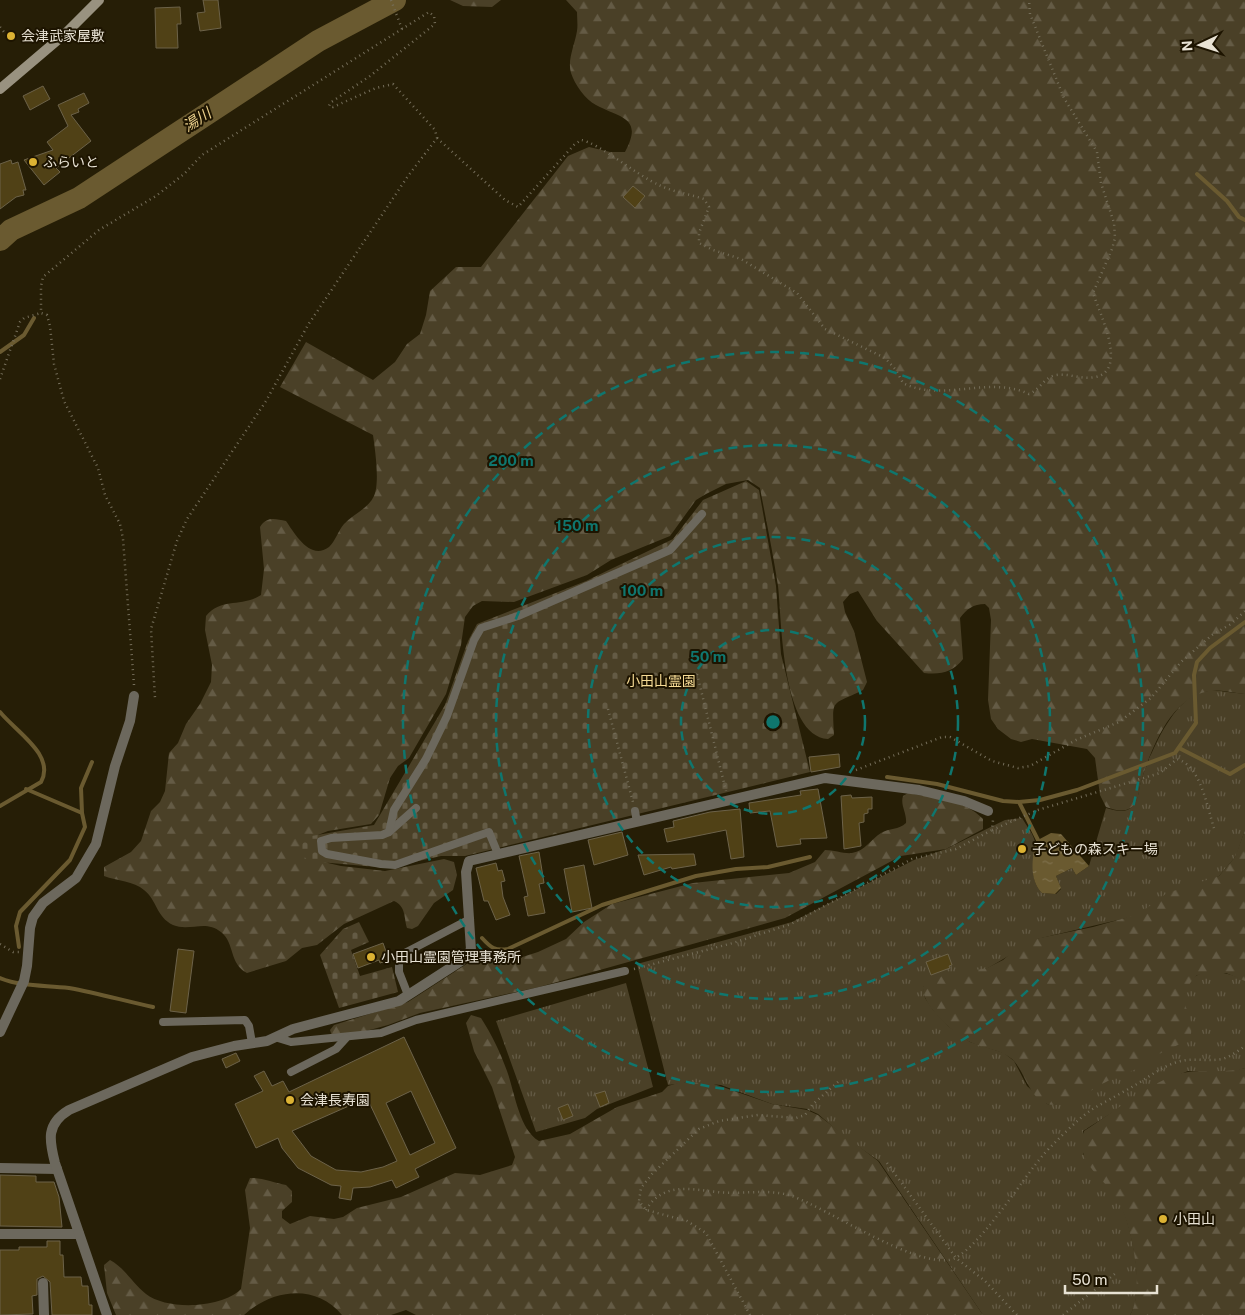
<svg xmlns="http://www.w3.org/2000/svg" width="1245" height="1315" font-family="'Public Sans','Noto Sans JP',sans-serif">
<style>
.grass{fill:url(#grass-tufts)}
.forest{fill:url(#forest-firs)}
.cemetery{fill:url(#cemetery-stones)}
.water{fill:url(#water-ripples)}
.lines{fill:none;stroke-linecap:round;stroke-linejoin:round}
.stream{stroke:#6a5a30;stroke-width:4}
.river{stroke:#6a5a30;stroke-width:22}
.building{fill:#504116;stroke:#6c6249;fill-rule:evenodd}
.path{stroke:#756e5a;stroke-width:2.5;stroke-dasharray:1 4;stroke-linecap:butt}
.lane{stroke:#6c685d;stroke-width:8}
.street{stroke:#6c685d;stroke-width:10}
.secondary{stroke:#999280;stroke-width:10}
.ring{fill:none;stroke:#0f766e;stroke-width:2.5;stroke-dasharray:9 6}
.poi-dot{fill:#dcb233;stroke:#1d1400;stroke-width:2}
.labels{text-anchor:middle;stroke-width:4;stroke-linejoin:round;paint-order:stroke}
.poi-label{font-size:14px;fill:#e8e2d4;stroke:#1d1400;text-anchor:start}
.park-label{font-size:14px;fill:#f6db95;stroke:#1d1400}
.water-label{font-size:15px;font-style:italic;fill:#ebd08b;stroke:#1d1400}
.centre{fill:#0f766e;stroke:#1d1400;stroke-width:2.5}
.ring-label{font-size:15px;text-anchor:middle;font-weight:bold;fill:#0f766e;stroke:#1d1400;stroke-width:4;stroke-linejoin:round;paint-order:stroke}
</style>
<defs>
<pattern id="grass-tufts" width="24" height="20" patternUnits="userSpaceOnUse" patternTransform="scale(1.25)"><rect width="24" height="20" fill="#4a4027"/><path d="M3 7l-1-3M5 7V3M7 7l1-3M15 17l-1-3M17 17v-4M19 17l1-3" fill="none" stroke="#645b45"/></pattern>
<pattern id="forest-firs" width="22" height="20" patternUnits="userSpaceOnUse" patternTransform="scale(1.25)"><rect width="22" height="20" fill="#4a4027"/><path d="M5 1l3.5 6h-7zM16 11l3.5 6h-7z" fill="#645b45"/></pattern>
<pattern id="cemetery-stones" width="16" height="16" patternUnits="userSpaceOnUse" patternTransform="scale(1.25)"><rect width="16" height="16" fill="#4a4027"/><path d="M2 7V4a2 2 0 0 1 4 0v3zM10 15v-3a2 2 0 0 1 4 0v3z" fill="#645b45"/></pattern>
<pattern id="water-ripples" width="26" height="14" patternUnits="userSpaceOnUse" patternTransform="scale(1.25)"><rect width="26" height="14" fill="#6a5a30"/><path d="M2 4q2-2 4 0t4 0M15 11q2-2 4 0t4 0" fill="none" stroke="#7f714d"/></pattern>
</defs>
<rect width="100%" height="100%" fill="#261e06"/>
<g class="grass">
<path d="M1211 690 1245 694V830L1236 856 1219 876 1139 915 1037 939 988 968 923 987 925 998 933 1010 948 1026 970 1042 1004 1053 1014 1061 1027 1086 1047 1104 1053 1105 1080 1096 1183 1000C1187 964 1220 969 1245 980V1068L1229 1073 1188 1071 1159 1083 1083 1131V1154C1096 1170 1111 1185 1120 1203 1132 1228 1146 1291 1130 1315H983L879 1161 846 1138 818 1114 807 1109 772 1104 721 1085 691 1082 668 1085 637 964 792 922 914 860 946 849 1005 820 1022 818C1026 825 1035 836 1035 843 1035 861 1028 878 1042 893L1056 894 1061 889 1056 876 1072 868 1076 875 1089 866 1106 808C1114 810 1125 814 1132 807 1140 799 1138 788 1142 778 1151 752 1170 707 1196 694 1200 692 1206 692 1211 690Z"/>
<path d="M626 983 653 1087 597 1109 585 1118 536 1132 496 1021Z"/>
</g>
<g class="forest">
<path d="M450 0H501L492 7 463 6Z"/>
<path d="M566 0H1245V694C1234 693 1221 689 1210 691 1171 696 1151 749 1141 782 1138 791 1140 800 1132 807 1124 813 1115 810 1106 807L1100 795 1095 758 1087 749 1032 739 1021 742 1011 739 998 729 991 719 988 700 991 620 989 608 985 604C973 604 967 609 960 618L963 659C953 672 941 675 924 673L877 621 858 591 850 594 843 602 845 612 854 631 867 682 863 690C831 706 832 697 834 735L828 739C781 736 782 620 778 586 773 553 766 520 760 488L748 480 726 484 706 494 696 500 670 536 611 560 587 575 514 602 482 601 473 606 465 617 461 645 446 694 409 758 398 766 390 778 379 815 371 824 328 831 308 839 328 863 341 866 385 871 444 859 454 862 457 875 453 890 434 903 418 926 412 929 407 928C404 918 406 906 394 901L344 924 317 945 302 948 286 961 247 973C229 964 235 943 221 932 205 919 190 932 173 925 156 917 157 900 144 890 134 881 117 881 104 876V867L131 852 141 841 151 811 160 802 165 791 169 753 178 743 186 724 200 704 211 682 212 665 205 630 206 616C222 597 241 608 261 595L264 569 260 527C267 516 275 519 286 521 295 534 310 561 329 547 335 542 338 531 344 524 353 514 368 509 374 496 380 483 375 449 373 435L280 387 306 342 373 380 395 362 407 344 420 334 426 315 430 291 456 267H481L568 156 589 147 610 152H625C644 117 620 118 596 105 585 99 575 85 571 73 567 60 575 44 577 31 578 25 577 18 577 12Z"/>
<path d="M908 793C933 798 964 799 983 819V829L946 849 901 856 785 918 539 987 420 1013 388 1025 366 1031 332 1036 330 1030 334 1025 408 1002 479 956 489 954 497 959 510 961 538 952 566 939 584 922 612 904 693 883 789 873 815 862 825 850C834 850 844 854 852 853 865 851 871 839 881 833 889 828 899 830 906 823 907 813 900 805 903 796Z"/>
<path d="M1245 830V981L1226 973 1197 975C1168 1006 1198 1006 1190 1039 1179 1045 1167 1049 1156 1056 1152 1059 1148 1063 1144 1065 1132 1072 1118 1075 1106 1082 1090 1090 1072 1105 1054 1105 1030 1105 1026 1072 1012 1059 1000 1049 984 1049 970 1042 954 1034 922 1006 923 987L932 978 987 968 1003 960 1018 947 1035 939 1093 927 1139 914 1167 893 1219 876 1235 857Z"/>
<path d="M471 1015 481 1018C492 1035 500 1052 507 1071 515 1093 519 1129 539 1141L570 1134 617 1107 662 1092 668 1086 678 1083 708 1082 772 1104 807 1110 818 1115 878 1161 983 1315H416L406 1310 391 1315H342C316 1283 272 1289 244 1315H116L107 1293 104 1265 110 1260C125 1268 133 1284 146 1294 168 1311 222 1308 241 1289L250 1228 245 1190 250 1178C260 1177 275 1183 286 1185L292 1191V1202L282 1211V1218L290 1224 310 1216 334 1219 343 1217 357 1208 401 1197 455 1173 480 1175 512 1165 515 1157 492 1087 474 1051 466 1023Z"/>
<path d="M1245 1068V1315H1130C1145 1291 1132 1227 1119 1203 1106 1177 1073 1164 1084 1131 1110 1115 1159 1075 1188 1072 1208 1069 1224 1074 1245 1068Z"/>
</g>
<g class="cemetery">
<path d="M746 481 759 490 776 586 781 654 810 772 465 856H441L388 868 308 861 299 850 306 837 374 825 445 705 468 641 477 624 586 581 673 539 703 500Z"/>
<path d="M359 922 369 942 351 950 360 976 392 967 398 992 339 1008 320 955 343 929Z"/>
</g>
<path class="water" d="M1051 833 1061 834 1089 866 1076 875 1072 868 1056 876 1061 888 1055 894 1042 893C1029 880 1032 858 1036 841Z"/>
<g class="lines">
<g class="stream">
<path d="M1197 174 1227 201 1239 217 1245 220"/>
<path d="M0 352 24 335 34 318"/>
<path d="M0 712C15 731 56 755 41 782L0 806"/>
<path d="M1179 748 1230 774 1245 765"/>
<path d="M887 777 937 784 1003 801 1019 802 1040 800 1077 790 1175 753 1196 723 1194 675 1197 662 1210 648 1245 622"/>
<path d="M1019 802 1038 840"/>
<path d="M82 813 81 788 92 762"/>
<path d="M482 938C491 948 495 951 508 949L602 905 696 876 736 869 768 867 810 857"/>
<path d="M19 947 16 926 20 912 70 860 85 827 82 813 26 789"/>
<path d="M0 978C22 987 45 985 69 988 97 993 125 1001 153 1007"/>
</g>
<path class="river" d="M0 240 11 230 79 198 318 41 395 0"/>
</g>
<g class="building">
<path d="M203 0H218L221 28 200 31 197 13 205 12Z"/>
<path d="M180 7 181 24H177L178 48H156L155 8Z"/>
<path d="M43 86 50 99 30 110 23 96Z"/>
<path d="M84 93 89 103 78 109 79 112 71 115 91 141 56 168 60 172 44 185 24 160 53 150 47 142 68 126 58 105Z"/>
<path d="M11 160 12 164 18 162 26 190H23L24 195 16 197 0 209V164Z"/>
<path d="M633 186 645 196 635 208 623 197Z"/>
<path d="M839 754 840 767 811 772 809 757Z"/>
<path d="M818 789 827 838 800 839 801 844 777 847 770 811 750 813 749 803 801 795 800 791Z"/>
<path d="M851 795 852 798 872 797V809H868V813L864 814V822L859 823 861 846 844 849 841 796Z"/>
<path d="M740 809 744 857 731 859 726 830 667 842 664 829 674 827 673 821 710 812Z"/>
<path d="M622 832 628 855 594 865 588 840Z"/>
<path d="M539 852 544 883 539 884 545 913 528 916 524 897 528 896 519 856Z"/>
<path d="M694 854 696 865 672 869 671 867 644 875 638 855Z"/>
<path d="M496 863 498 871 502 870 505 881 501 882 503 897 510 915 496 920 488 901H484L476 868Z"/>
<path d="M584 865 592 908 572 912 564 869Z"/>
<path d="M383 943 389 960 380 963 379 960 358 968 353 954Z"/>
<path d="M178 949 194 951 186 1013 170 1011Z"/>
<path d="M948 954 952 965 949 966 950 968 931 975 926 962Z"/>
<path d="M404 1037 456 1148 415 1169 419 1177 396 1188 392 1180 370 1187 353 1188 351 1200 339 1198 341 1186 331 1185 298 1168 282 1148 278 1138 256 1148 235 1104 263 1091 254 1076 264 1071 272 1086 283 1081 289 1092ZM411 1091 435 1143 410 1155 386 1103ZM367 1098 397 1161 383 1167 361 1172 336 1170 311 1156 292 1131Z"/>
<path d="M236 1053 240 1061 226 1068 222 1059Z"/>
<path d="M605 1091 609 1103 600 1107 595 1094Z"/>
<path d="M568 1104 573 1116 563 1120 558 1108Z"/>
<path d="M0 1175 36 1176V1182H54L59 1197 62 1227 0 1226Z"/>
<path d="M47 1241H60V1255H63L64 1277H81L82 1286H88L89 1305H92V1315H52L50 1282 43 1276 37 1279V1295L32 1296 33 1314 0 1315V1250H19V1247H47Z"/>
</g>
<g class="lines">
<g class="path">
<path d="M391 0 402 29"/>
<path d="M0 27 8 37"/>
<path d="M437 138 505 200 518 207 574 145 581 140C597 142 638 176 659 185 673 192 689 194 704 199L709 207 699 233V243L713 250 741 259 797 293 825 329 885 358 896 370 903 383C941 403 989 375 1029 394 1040 390 1044 377 1056 375 1069 373 1082 380 1095 377 1129 371 1099 312 1093 293L1112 249 1115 238 1114 223 1101 183 1097 152 1064 98 1030 14 1029 0"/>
<path d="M0 379 20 322 24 318 41 313"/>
<path d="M697 674 726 791"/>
<path d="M134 685 123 539 120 524 105 495 98 468 64 401 54 364 50 326 47 315 41 313V286L43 277 99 230 156 196 184 174 202 155 429 12 434 16 435 24 370 76 330 103 329 106 333 107 376 88 393 84 435 130 437 138 408 176 308 325 266 401 187 519 177 541 151 629 155 698"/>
<path d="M608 709 633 802"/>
<path d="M856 770 942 737H950L992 761 1018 768 1030 766 1076 740 1119 722 1151 698 1181 662 1212 635 1231 624 1245 611"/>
<path d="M992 830 1038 810 1160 773 1177 759C1201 766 1207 807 1214 828"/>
<path d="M0 944 13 952H19"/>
<path d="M634 969 733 943 791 924 912 859 956 849 992 830 993 820"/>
<path d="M887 1163 956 1258 985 1281 1017 1315"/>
<path d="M646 1210C663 1182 689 1189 717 1192 741 1195 768 1188 792 1196 830 1210 911 1265 949 1260 974 1257 1025 1175 1044 1154 1055 1142 1078 1119 1091 1110 1106 1101 1122 1093 1137 1084 1150 1076 1162 1067 1177 1062 1193 1057 1206 1062 1222 1059 1230 1057 1238 1051 1245 1046"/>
<path d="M750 1315 706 1233 687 1221 646 1210 639 1201 641 1188 652 1174 699 1129 719 1121 758 1115 796 1118 805 1115 812 1105 839 1081"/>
<path d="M1063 1315 1116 1273"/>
</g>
<g class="lane">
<path d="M635 811 637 822"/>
<path d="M389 832 416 808"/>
<path d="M498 854 489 832 395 865 381 864 327 854 322 851 321 841 331 838 382 835 389 832 394 810 426 759 447 716 474 640 481 628 518 616 670 550 702 514"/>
<path d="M408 995 399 972V956L470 919"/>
<path d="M163 1022 245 1020 249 1026 252 1043"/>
<path d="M278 1038 291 1042 381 1033 416 1020 625 971"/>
<path d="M291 1072 336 1049 346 1038"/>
</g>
<g class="street">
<path d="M0 1032 24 981 27 966 30 928 33 917 43 903 76 878 96 844 115 766 130 721 134 696"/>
<path d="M0 1168 57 1169"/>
<path d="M0 1234H79"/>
<path d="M43 1283 44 1315"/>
<path d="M107 1315 55 1163C49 1140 46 1124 69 1110L192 1057 234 1046 267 1041 293 1029 399 1001 461 961 471 950 466 872 469 861 825 778 919 790 964 801 988 811"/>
</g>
<path class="secondary" d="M0 89 67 32 99 0"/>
</g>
<g class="ring">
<circle cx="773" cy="722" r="92"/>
<circle cx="773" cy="722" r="185"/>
<circle cx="773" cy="722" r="277"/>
<circle cx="773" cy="722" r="370"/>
</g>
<g class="poi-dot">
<circle cx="11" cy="36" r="5"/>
<circle cx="33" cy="162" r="5"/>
<circle cx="1022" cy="849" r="5"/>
<circle cx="371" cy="957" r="5"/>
<circle cx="290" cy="1100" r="5"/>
<circle cx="1163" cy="1219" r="5"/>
</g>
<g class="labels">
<g class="poi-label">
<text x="21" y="41">会津武家屋敷</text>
<text x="43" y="167">ふらいと</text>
<text x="1032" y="854">子どもの森スキー場</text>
<text x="381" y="962">小田山霊園管理事務所</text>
<text x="300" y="1105">会津長寿園</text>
<text x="1173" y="1224">小田山</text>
</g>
<g class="park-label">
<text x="661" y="686">小田山霊園</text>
</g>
<g class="water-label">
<text transform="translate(197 120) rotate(-33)" y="5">湯川</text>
</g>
</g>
<circle cx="773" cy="722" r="8" class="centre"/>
<g class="ring-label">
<text x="511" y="466">200 m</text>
<text x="577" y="531">150 m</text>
<text x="642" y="596">100 m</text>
<text x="708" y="662">50 m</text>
</g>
<g transform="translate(1200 45) rotate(266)" stroke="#1d1400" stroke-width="4" paint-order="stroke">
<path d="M0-4L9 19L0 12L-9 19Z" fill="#e8e2d4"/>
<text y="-8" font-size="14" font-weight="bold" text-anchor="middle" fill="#e8e2d4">N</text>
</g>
<path d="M1065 1285v8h92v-8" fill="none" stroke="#e8e2d4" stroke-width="2.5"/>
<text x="1072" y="1285" font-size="15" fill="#e8e2d4" stroke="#1d1400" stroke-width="4" paint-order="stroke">50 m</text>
</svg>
